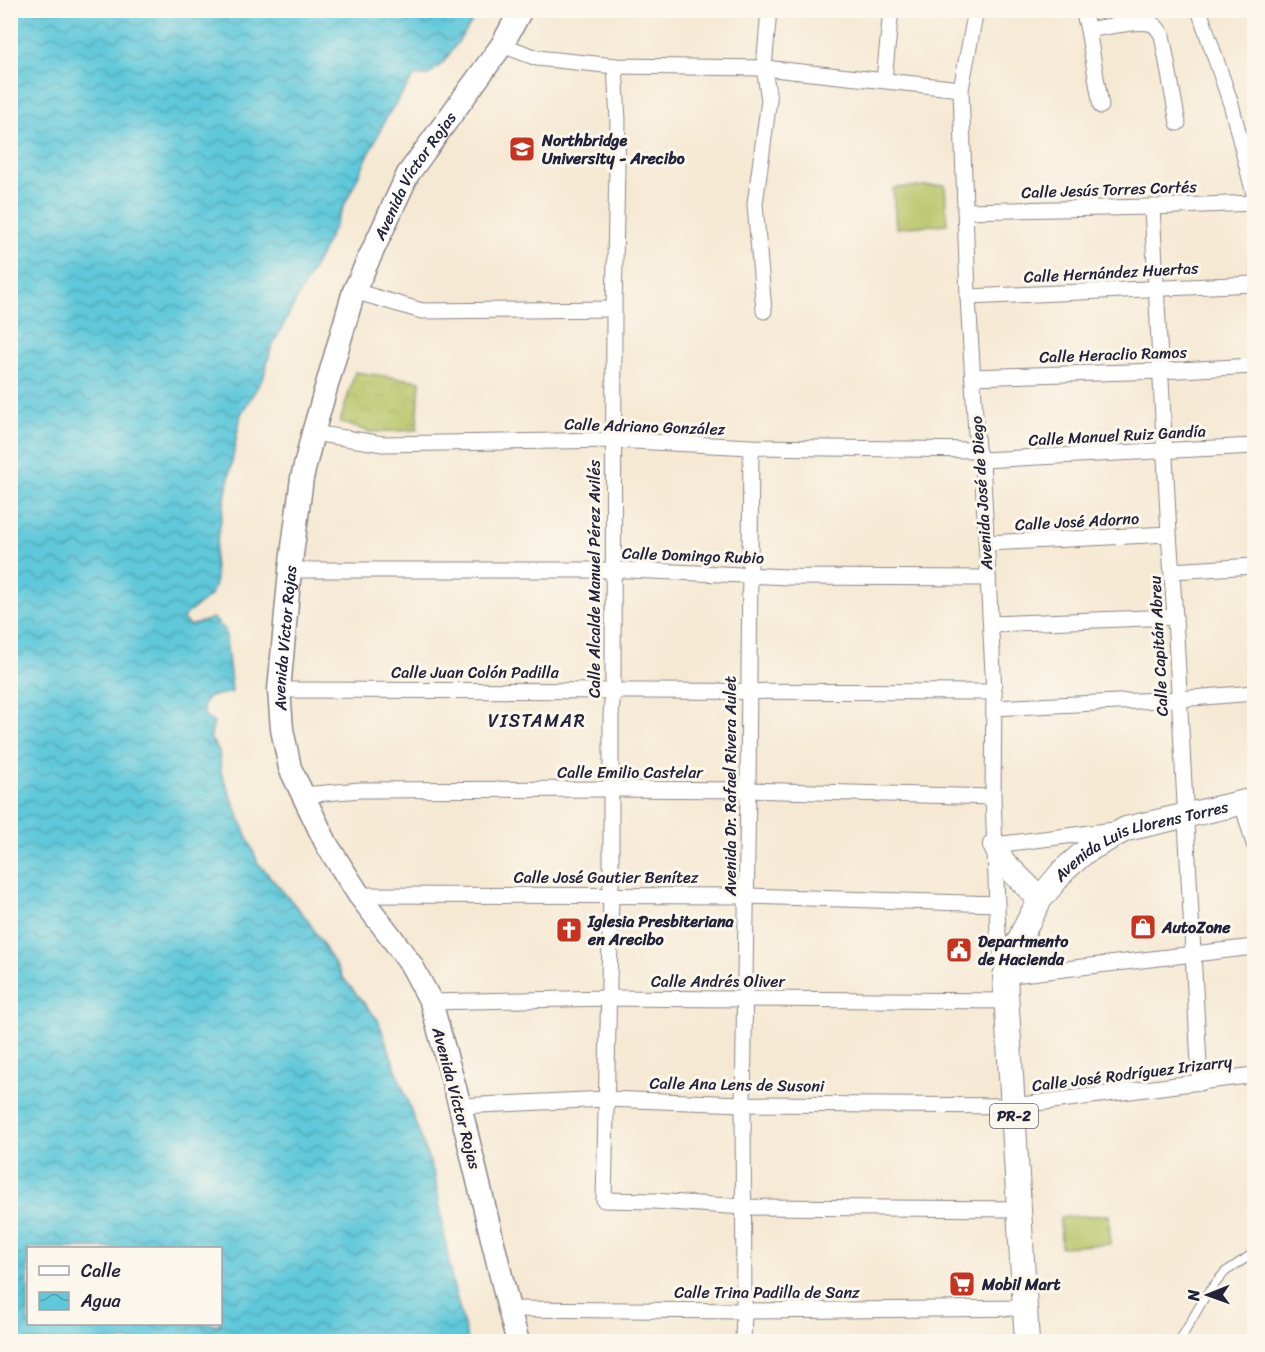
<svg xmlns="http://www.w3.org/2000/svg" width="1265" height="1352" font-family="Sriracha,sans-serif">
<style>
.park{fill:url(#park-crowns);stroke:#6c7451;stroke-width:1.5}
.garden{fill:#b7c567;stroke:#6c7451;stroke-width:1.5}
.water{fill:url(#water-waves);stroke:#40758a;stroke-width:1.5;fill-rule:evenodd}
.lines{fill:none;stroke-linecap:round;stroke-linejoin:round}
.lane-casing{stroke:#8c8688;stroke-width:10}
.street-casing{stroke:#8c8688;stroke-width:17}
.secondary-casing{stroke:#8c8688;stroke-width:25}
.primary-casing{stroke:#8c8688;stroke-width:26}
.lane{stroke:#fff;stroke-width:8}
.street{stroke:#fff;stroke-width:15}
.secondary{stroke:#fff;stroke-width:22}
.primary{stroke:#fff;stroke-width:24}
.labels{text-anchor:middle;stroke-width:6;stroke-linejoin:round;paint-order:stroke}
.shield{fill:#fbf7ec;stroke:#636270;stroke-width:1.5}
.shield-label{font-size:15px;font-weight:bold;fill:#22223b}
.poi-label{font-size:16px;font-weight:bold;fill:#22223b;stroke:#fbf7ec;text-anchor:start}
.street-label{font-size:16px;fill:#22223b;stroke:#fbf7ec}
.neighbourhood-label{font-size:18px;letter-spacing:1.5px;fill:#22223b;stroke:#fbf7ec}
</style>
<defs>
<pattern id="park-crowns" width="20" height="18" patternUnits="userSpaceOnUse" patternTransform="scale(1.5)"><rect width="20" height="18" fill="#b7c567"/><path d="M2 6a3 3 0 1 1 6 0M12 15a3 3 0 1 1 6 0" fill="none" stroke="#9da95a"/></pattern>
<pattern id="water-waves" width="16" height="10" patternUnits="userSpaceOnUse" patternTransform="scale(1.5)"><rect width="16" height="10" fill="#5fc8da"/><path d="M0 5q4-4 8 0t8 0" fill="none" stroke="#4ea2b2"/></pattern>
</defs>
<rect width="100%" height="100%" fill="#fbf7ec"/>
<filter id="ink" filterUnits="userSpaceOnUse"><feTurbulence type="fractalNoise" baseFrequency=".0167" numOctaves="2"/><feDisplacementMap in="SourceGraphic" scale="12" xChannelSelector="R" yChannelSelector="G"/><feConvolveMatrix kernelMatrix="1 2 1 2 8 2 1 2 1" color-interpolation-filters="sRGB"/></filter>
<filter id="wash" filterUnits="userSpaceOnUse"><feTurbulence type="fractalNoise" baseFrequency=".008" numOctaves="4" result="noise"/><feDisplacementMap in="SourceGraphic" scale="24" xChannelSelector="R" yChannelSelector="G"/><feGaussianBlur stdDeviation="1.35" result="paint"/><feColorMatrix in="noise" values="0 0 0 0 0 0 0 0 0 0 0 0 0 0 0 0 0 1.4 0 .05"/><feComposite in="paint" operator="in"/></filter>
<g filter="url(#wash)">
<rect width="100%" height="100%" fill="#f6e9d4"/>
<path class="park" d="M355 372 420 381 417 430 370 432 340 422Z"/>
<g class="garden">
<path d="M945 185 947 224 896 228 893 188Z"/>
<path d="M1109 1215 1110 1244 1061 1247 1060 1217Z"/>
</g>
<path class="water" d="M10 11H480L443 63 427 76H414L387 116 323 250 271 348 264 376 241 414 214 557 216 580 211 595 182 618 190 626 213 618 225 630 232 692 208 697 203 706 205 717 214 723 210 738 219 751 221 772 258 863 307 919 344 979 378 1020 435 1177 452 1281 468 1341H11ZM28 1248H220V1324H28Z"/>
</g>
<g filter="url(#ink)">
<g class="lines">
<defs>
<path id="lane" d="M1179 1342 1206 1295 1225 1272 1254 1253"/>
<g id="street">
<path d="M976 10 961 89 968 297 977 450 982 460 994 692 993 797 998 934 1005 976 1254 947"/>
<path d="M1083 10 1088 30 1101 106"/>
<path d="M1199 10 1231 104 1254 194"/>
<path d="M1088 30C1101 28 1141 19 1152 24 1157 26 1159 31 1162 35L1178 123"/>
<path d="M502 45 537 58 615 66 764 68 961 89"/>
<path d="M615 66 618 121 614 309 613 690 611 716V895L604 1200 654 1201 743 1207 1019 1209"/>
<path d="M884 80 891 10"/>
<path d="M1152 207 1169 534 1175 617 1200 1083"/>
<path d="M965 211 1152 207 1254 203"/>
<path d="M354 291 422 311 614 309"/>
<path d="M968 297 1254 284"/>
<path d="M764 311 755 204 769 100 764 68 769 10"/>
<path d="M973 377 1161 371 1254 366"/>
<path d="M313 433 383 444 613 440 751 447 977 450"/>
<path d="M982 460 1254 446"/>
<path d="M987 543 1169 534"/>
<path d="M290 570H629L789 577 988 578"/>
<path d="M1172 571 1254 566"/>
<path d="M991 624 1175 617"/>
<path d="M279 690 994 692"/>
<path d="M994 708 1179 699 1254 693"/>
<path d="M303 795 360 790 610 789 748 790 993 797"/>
<path d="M1242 803 1254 844"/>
<path d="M995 845 1114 830"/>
<path d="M359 895 747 896 997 904"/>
<path d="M431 1002 608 998 1006 1001"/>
<path d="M460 1106 606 1099 743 1104 1014 1106 1254 1075"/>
<path d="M509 1309 744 1311 1025 1308"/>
<path d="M743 1342 744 1311 743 1104 748 790 751 447"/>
</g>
<g id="secondary">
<path id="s1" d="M518 1342 509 1309 460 1106 431 1002 412 966 389 934 359 895 327 845 303 795 290 768 282 729 279 690 290 570 302 478 313 433 354 291 408 174 502 45 521 10"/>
</g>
<g id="primary">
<path d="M995 845 1003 862 1040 899"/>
<path id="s2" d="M1027 1342 1005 976 1023 932 1040 899 1064 870 1086 851 1126 829 1254 800"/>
</g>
</defs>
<use href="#lane" class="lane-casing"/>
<use href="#street" class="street-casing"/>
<use href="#secondary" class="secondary-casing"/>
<use href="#primary" class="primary-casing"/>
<use href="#lane" class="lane"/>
<use href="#street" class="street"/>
<use href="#secondary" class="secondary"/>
<use href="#primary" class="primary"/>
</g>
</g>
<defs>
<symbol id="university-square" viewBox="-11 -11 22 22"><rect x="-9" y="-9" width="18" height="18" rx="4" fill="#c8321e" stroke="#fbf7ec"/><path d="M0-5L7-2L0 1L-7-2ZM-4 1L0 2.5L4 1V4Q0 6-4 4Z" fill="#fff"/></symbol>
<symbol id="shop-square" viewBox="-11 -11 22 22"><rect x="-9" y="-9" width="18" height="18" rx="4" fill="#c8321e" stroke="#fbf7ec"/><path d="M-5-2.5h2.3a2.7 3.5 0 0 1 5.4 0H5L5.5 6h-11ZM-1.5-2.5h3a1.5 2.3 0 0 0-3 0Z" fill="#fff"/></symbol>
<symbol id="church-square" viewBox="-11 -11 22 22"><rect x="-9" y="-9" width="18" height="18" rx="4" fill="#c8321e" stroke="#fbf7ec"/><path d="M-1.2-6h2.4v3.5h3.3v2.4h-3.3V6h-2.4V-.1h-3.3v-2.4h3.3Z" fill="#fff"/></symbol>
<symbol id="civic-square" viewBox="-11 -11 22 22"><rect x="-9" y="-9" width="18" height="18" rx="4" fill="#c8321e" stroke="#fbf7ec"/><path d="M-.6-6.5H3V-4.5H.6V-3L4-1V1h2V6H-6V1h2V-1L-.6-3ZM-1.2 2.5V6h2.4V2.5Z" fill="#fff"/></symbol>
<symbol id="supermarket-square" viewBox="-11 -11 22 22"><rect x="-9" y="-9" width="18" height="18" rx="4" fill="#c8321e" stroke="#fbf7ec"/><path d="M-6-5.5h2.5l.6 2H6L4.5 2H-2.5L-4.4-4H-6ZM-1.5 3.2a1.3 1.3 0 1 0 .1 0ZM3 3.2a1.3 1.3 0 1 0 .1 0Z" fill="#fff"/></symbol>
</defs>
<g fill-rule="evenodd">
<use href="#university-square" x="507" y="134" width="30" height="30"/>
<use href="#shop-square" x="1128" y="912" width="30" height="30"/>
<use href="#church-square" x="554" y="915" width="30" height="30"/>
<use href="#civic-square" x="944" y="935" width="30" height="30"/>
<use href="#supermarket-square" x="947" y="1269" width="30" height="30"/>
</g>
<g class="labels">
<rect class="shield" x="990" y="1104" width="48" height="24" rx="4.5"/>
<g class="shield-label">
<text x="1014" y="1121">PR-2</text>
</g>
<g class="poi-label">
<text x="542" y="146">Northbridge<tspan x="542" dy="18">University - Arecibo</tspan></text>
<text x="588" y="927">Iglesia Presbiteriana<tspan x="588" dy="18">en Arecibo</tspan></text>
<text x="1162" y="933">AutoZone</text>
<text x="978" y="947">Departmento<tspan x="978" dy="18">de Hacienda</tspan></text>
<text x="982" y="1290">Mobil Mart</text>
</g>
<g class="street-label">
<text dy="6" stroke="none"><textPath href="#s1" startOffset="1242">Avenida Víctor Rojas</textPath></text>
<text transform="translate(1109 189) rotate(-2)" y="6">Calle Jesús Torres Cortés</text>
<text transform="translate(1111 272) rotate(-3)" y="6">Calle Hernández Huertas</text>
<text transform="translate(1113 354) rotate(-2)" y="6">Calle Heraclio Ramos</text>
<text transform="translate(645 426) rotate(2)" y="6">Calle Adriano González</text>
<text transform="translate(1117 435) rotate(-3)" y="6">Calle Manuel Ruiz Gandía</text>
<text transform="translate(981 493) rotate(-94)" y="6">Avenida José de Diego</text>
<text transform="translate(1077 521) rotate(-3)" y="6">Calle José Adorno</text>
<text transform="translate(693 555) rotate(2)" y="6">Calle Domingo Rubio</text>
<text transform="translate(594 579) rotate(-90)" y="6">Calle Alcalde Manuel Pérez Avilés</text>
<text dy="6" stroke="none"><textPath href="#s1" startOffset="756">Avenida Víctor Rojas</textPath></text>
<text transform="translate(1158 646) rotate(-93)" y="6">Calle Capitán Abreu</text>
<text x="475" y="678">Calle Juan Colón Padilla</text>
<text x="630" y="778">Calle Emilio Castelar</text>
<text transform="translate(730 786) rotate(-90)" y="6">Avenida Dr. Rafael Rivera Aulet</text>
<text dy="6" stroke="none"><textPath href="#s2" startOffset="573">Avenida Luis Llorens Torres</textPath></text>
<text x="606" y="883">Calle José Gautier Benítez</text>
<text x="718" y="987">Calle Andrés Oliver</text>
<text transform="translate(1132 1073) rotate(-7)" y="6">Calle José Rodríguez Irizarry</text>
<text transform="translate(737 1084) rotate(1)" y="6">Calle Ana Lens de Susoni</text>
<text transform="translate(457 1098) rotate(75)" y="6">Avenida Víctor Rojas</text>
<text x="767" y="1298">Calle Trina Padilla de Sanz</text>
</g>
<g class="neighbourhood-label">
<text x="537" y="727">VISTAMAR</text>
</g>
</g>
<rect width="1265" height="1352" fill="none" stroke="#fbf7ec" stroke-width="36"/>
<rect x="27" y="1247" width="195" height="78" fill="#fbf7ec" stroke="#a4a2a5" stroke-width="1.5"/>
<rect x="39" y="1266" width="30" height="9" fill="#ffffff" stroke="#a4a2a5" stroke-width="1.5"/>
<text x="81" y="1277" font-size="18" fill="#22223b">Calle</text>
<rect x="39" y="1292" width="30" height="18" fill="url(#water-waves)" stroke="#a4a2a5" stroke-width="1.5"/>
<text x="81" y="1307" font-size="18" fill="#22223b">Agua</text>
<g transform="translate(1208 1295) rotate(269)" stroke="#fbf7ec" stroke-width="4.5" paint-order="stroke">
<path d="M0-4.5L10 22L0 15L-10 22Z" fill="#22223b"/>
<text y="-9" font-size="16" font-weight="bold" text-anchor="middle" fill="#22223b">N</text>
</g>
</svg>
